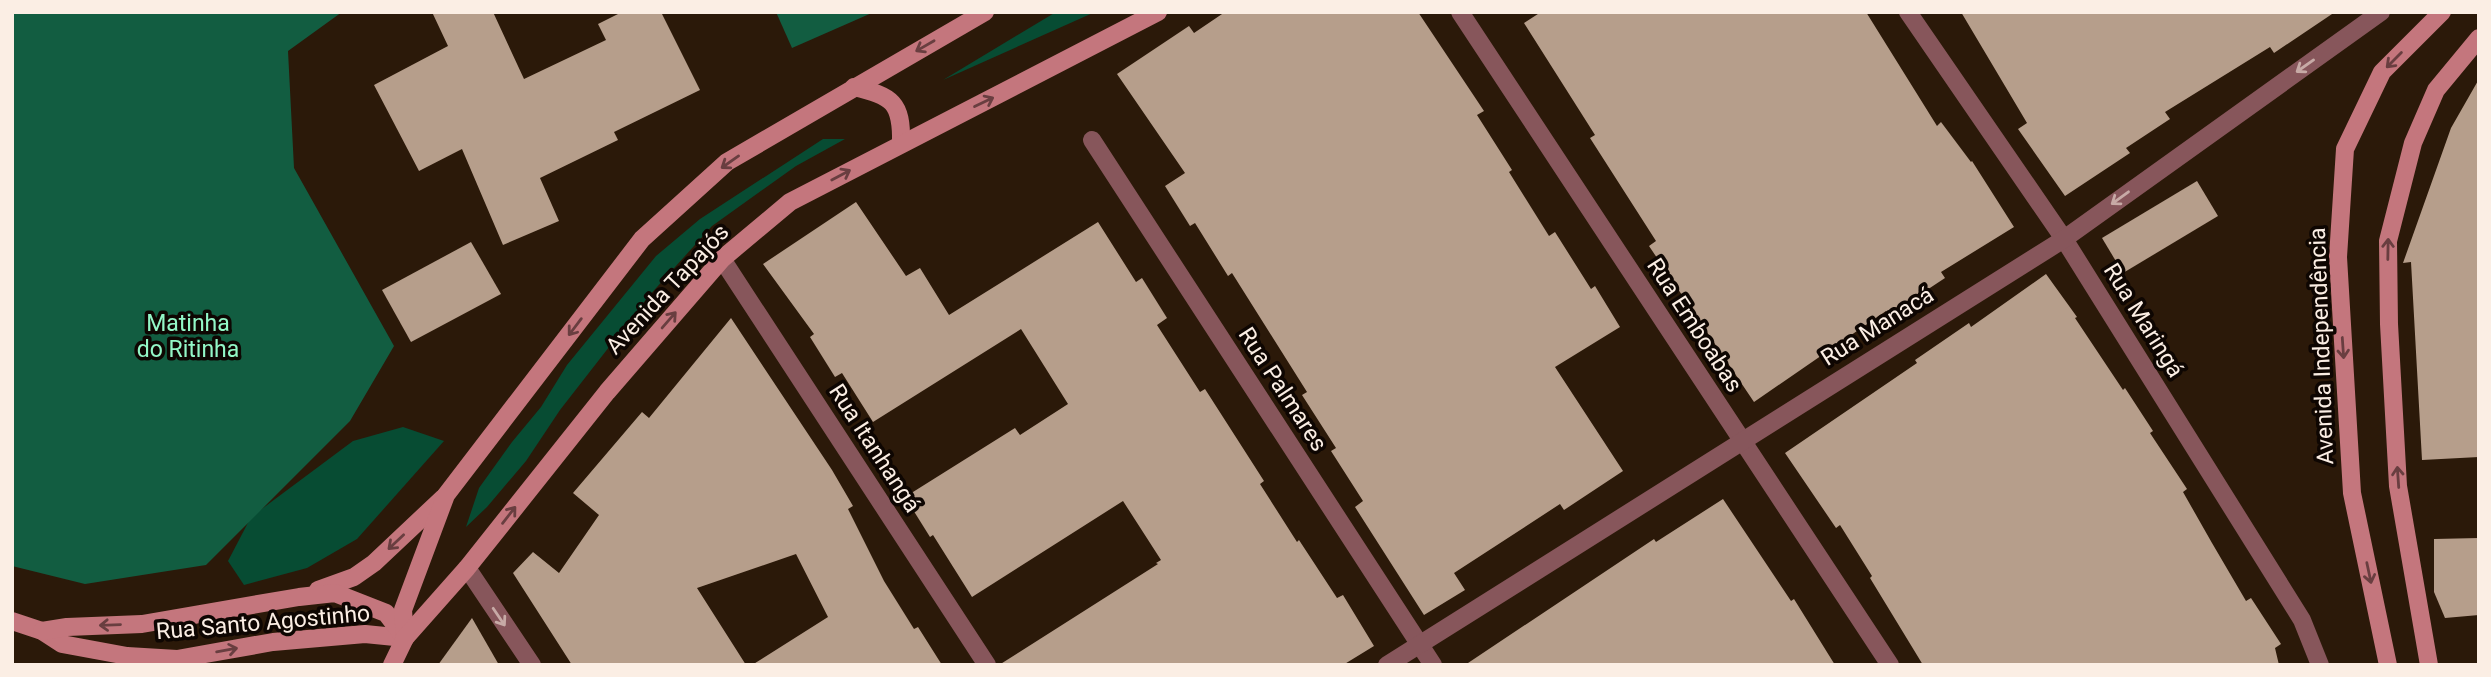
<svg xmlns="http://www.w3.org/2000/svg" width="2491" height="677" font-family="Roboto,sans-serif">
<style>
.green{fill:#074c33}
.forest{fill:#125d41}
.building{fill:#b69e8b}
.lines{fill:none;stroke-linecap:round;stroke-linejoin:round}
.street{stroke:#87565b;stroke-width:18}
.secondary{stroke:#c4767d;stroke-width:18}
.oneway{stroke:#693e40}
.oneway2{stroke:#c7aaa6}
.labels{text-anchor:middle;stroke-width:7;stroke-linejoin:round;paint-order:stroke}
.street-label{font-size:23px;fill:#fbeee4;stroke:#0e0602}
.park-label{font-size:23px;fill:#93f7c7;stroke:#0e0602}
</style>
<rect width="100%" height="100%" fill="#2b1909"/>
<g class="green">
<path d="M1056 12H1095L943 80Z"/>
<path d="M823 139H845L796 166 712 226 648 297 560 410 526 461 487 507 466 527 479 488 512 442 541 407 567 365 656 256 700 219Z"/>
<path d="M403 427 444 441 357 539 307 568 244 585 228 561 251 517 353 441Z"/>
</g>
<g class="forest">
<path d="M12 12H342L288 51 294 168 394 346 350 421 206 565 85 584 12 566Z"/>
<path d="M776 12H874L792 48Z"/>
</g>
<g class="building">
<path d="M432 12H493L524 79 606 40 598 24 622 12H661L700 90 614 132 618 140 540 178 559 221 503 245 462 149 419 171 374 85 448 46Z"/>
<path d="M1225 12H1418L1484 111 1477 115 1512 170 1509 172 1549 236 1555 232 1591 289 1595 286 1620 327 1555 367 1623 471 1564 510 1560 504 1454 573 1465 590 1424 615 1355 507 1363 501 1331 451 1336 448 1302 395 1307 392 1232 273 1228 276 1195 223 1190 226 1165 186 1185 173 1117 74 1189 26 1194 33Z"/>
<path d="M1541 12H1866L1937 126 1941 122 1971 162 1972 161 2014 227 1941 272 1945 278 1889 315 1886 311 1754 402 1649 246 1656 241 1590 138 1595 135 1524 23Z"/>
<path d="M1961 12H2335L2274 53 2270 47 2165 112 2170 119 2126 148 2130 153 2065 196 2018 129 2027 123Z"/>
<path d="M2479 79V457L2422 460 2411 262 2403 263 2451 128Z"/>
<path d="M2197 181 2218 216 2123 273 2102 238Z"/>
<path d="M856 202 906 276 920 268 949 315 1098 222 1136 282 1142 278 1167 318 1157 325 1200 392 1205 389 1264 481 1260 484 1297 542 1299 540 1337 598 1343 595 1374 646 1343 665H999L1158 564 1156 563 1161 560 1123 501 972 597 933 535 930 537 905 497 1015 428 1020 435 1068 404 1021 329 873 422 842 373 835 377 810 337 814 334 763 264Z"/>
<path d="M471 242 501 294 411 342 382 290Z"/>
<path d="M2046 274 2077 317 2075 318 2123 390 2125 388 2153 431 2150 433 2187 489 2183 492 2212 543 2246 601 2251 598 2281 644 2275 648 2279 665H1923L1870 578 1872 576 1840 525 1836 528 1785 453 1917 363 1915 360 1969 323 1971 327Z"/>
<path d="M731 318 832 470 853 506 848 509 884 581 914 629 918 627 942 665H752L828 617 796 554 697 588 746 665H572L513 573 533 552 559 573 599 515 573 493 642 412 649 418Z"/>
<path d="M1723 499 1791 601 1794 599 1835 665H1465L1654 539 1656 542Z"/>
<path d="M2479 538V615L2445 618 2434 592V539Z"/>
<path d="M472 618 499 665H438Z"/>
</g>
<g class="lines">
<g class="street">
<path d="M1460 12 1890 665"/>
<path d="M1908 12 2064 239 2302 620 2320 665"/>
<path d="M1092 140 1433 665"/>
<path d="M722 259 987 665"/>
<path d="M467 568 532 665"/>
<path d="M1387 665 2064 239 2381 12"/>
</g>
<g class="secondary">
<path d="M854 87C892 96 902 102 901 143"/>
<path d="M318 590 354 577 374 563 443 498"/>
<path d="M12 621 42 631 62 644 127 656 177 659 273 642 365 634 405 638"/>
<path d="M42 631 67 627 142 624 299 597 335 593 386 613 405 638"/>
<path d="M405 638 403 610 446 495 642 239 727 162 985 12"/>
<path d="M392 665 405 638 467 568 607 392 722 259 790 202 1158 12"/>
<path d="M2388 665 2352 493 2338 257 2345 149 2382 72 2442 12"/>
<path d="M2429 665 2398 486 2389 324 2388 241 2413 143 2436 90 2479 38"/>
</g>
</g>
<defs><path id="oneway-shaft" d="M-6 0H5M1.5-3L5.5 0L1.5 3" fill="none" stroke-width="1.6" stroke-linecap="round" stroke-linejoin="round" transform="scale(1.75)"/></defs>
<g class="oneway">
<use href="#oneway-shaft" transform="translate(925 46) rotate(150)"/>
<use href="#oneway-shaft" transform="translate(2394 60) rotate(135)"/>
<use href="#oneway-shaft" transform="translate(984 102) rotate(-26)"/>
<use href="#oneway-shaft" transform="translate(730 162) rotate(145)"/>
<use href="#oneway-shaft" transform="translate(841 175) rotate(-28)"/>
<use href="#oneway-shaft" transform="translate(2388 249) rotate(-89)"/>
<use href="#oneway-shaft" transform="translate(669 320) rotate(-49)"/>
<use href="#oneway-shaft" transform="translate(575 327) rotate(127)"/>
<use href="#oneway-shaft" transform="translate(2343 348) rotate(86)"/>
<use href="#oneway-shaft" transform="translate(2398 477) rotate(-94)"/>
<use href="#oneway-shaft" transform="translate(509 515) rotate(-52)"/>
<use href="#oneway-shaft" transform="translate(396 542) rotate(137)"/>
<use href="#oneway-shaft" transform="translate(2369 573) rotate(78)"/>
<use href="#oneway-shaft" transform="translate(110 625) rotate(178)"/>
<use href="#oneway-shaft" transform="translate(227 650) rotate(-10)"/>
</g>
<g class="oneway2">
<use href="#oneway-shaft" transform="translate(2305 66) rotate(145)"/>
<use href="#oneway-shaft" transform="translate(2120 198) rotate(144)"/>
<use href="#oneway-shaft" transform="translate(499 617) rotate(56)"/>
</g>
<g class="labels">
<g class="street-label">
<text transform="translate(667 289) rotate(-47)" y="8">Avenida Tapajós</text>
<text transform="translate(2144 320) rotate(58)" y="8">Rua Maringá</text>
<text transform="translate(1695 325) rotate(57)" y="8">Rua Emboabas</text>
<text transform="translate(1877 326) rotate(-32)" y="8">Rua Manacá</text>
<text transform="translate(2321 346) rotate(-92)" y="8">Avenida Independência</text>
<text transform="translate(1283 389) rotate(57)" y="8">Rua Palmares</text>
<text transform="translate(875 448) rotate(57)" y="8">Rua Itanhangá</text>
<text transform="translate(263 622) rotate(-5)" y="8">Rua Santo Agostinho</text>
</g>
<g class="park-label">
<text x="188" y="331">Matinha<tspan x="188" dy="26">do Ritinha</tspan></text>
</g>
</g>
<rect width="2491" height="677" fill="none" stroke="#fbeee4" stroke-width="28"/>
</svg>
